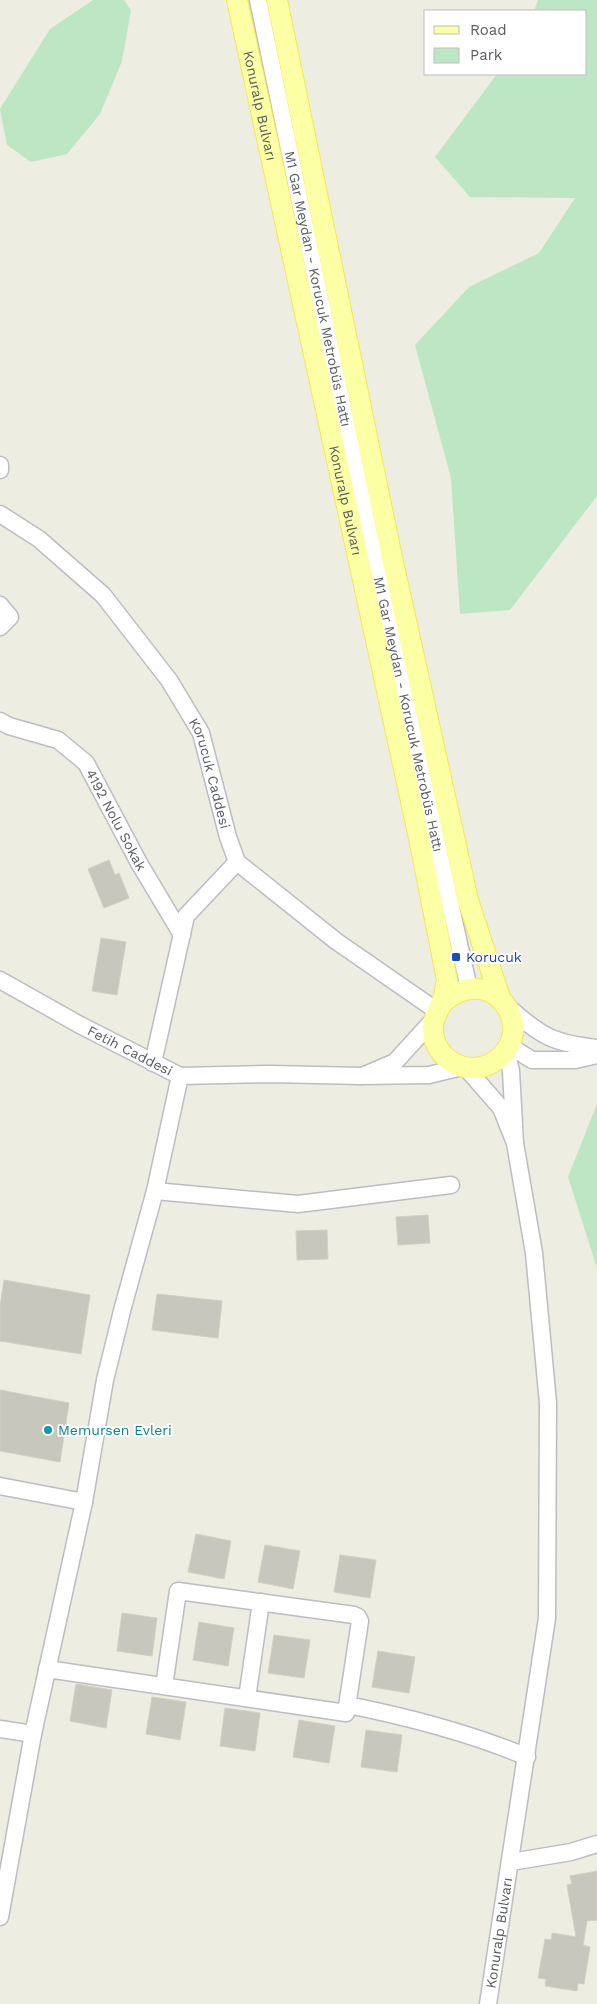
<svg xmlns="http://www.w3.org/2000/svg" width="597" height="2004" font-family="'Work Sans',sans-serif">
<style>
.green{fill:#bce6c4}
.building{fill:#c8c7be;stroke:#d2d0bf}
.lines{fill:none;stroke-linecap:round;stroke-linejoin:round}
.minor-casing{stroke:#bbbdc3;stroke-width:19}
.major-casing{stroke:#f5e752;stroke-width:22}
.minor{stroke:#fff;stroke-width:16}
.major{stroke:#fcffa4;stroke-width:20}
.transit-dot{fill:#1a4fb4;stroke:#fff;stroke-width:2}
.culture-dot{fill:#0f9aa8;stroke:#fff;stroke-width:2}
.labels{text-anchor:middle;stroke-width:4;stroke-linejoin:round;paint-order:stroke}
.street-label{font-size:14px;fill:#595c62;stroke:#fff}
.transit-label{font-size:14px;fill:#164399;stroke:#fff;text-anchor:start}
.culture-label{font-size:14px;fill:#0d838f;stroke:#fff;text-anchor:start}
</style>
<rect width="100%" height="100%" fill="#edede1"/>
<g class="green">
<path d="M93 0H124L131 10 122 61 100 114 67 154 31 162 7 145 0 109 50 29Z"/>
<path d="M538 0H597V496L510 610 460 614 451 478 415 345 469 287 539 253 575 198 470 197 435 157 497 74H586V11H534Z"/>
<path d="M597 1104V1268L568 1177Z"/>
</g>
<g class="building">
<path d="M109 860 115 875 119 873 129 898 104 908 88 869Z"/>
<path d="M101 938 126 942 117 995 92 991Z"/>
<path d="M428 1215 430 1243 398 1245 396 1217Z"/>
<path d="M327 1230 328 1259 297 1260 296 1231Z"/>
<path d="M4 1280 90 1295 81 1354 0 1341V1306Z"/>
<path d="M157 1294 222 1301 218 1338 152 1330Z"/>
<path d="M0 1390 69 1403 60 1462 0 1451Z"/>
<path d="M196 1534 231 1541 224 1579 188 1572Z"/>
<path d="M265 1545 300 1551 293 1589 258 1582Z"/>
<path d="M340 1555 376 1560 370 1598 334 1592Z"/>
<path d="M122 1613 157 1618 152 1656 117 1651Z"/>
<path d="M199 1622 234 1628 228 1666 193 1660Z"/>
<path d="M274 1635 310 1640 304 1678 268 1673Z"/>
<path d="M378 1651 415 1657 409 1693 372 1687Z"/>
<path d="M76 1684 112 1690 106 1728 70 1721Z"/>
<path d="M152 1697 186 1702 180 1740 146 1734Z"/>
<path d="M225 1708 260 1713 255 1751 220 1746Z"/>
<path d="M299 1720 335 1726 329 1763 293 1757Z"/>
<path d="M366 1730 402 1735 397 1772 361 1767Z"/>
<path d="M597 1871V1920L587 1921 583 1945 590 1947 584 1984 578 1983 577 1991 545 1986 546 1979 538 1978 545 1939 551 1940 552 1933 576 1937 567 1885 572 1884 570 1876Z"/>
</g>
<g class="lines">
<defs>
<g id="minor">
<path id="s1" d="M258 0 373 553 469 989"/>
<path d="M0 465V470"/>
<path id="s2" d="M0 514 39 539 103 595 169 680 201 733 228 837 237 862 336 941 437 1011"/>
<path d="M0 605 10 617 0 627"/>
<path id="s3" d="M0 721 9 726 58 740 86 763 139 863 182 935"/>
<path id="s4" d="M0 980 80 1025 180 1076 270 1074 362 1076"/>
<path d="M508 1007C542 1036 551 1043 597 1048"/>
<path d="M435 1018 395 1062 362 1076 429 1075 462 1067"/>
<path d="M508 1045 532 1060H575L597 1055"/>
<path d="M153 1063 186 916 237 862"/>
<path d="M466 1068 501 1108 515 1143 511 1071 506 1051"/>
<path d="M155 1191 298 1204 451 1185"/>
<path d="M0 1486 84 1502"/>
<path d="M47 1669 346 1713 360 1621 358 1617 354 1615 178 1591 164 1686"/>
<path d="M247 1698 261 1602"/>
<path d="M348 1705C408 1717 470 1733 527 1757"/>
<path d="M0 1729 33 1734"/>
<path d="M511 1862 571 1852 597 1844"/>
<path d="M0 1917 33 1734 84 1502 105 1380 123 1307 155 1191 180 1076"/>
<path id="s5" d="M488 2004 547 1618 548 1403 534 1253 515 1143"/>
</g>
<g id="major">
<path id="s6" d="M237 0 419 838 447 980C445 987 445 996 442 1002 439 1011 433 1017 433 1027 432 1060 469 1079 495 1061 540 1031 493 958 442 1003"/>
<path d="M277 0 391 553 468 900 500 998"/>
</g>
</defs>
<use href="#minor" class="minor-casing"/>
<use href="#major" class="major-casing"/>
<use href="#minor" class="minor"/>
<use href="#major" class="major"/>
</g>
<rect class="transit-dot" x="451" y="952" width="10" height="10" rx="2.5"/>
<circle class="culture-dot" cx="48" cy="1430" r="5"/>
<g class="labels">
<g class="street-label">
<text dy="5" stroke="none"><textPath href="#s6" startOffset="108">Konuralp Bulvarı</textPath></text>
<text dy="5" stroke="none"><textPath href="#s1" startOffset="295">M1 Gar Meydan - Korucuk Metrobüs Hattı</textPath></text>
<text dy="5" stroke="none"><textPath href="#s6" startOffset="512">Konuralp Bulvarı</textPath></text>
<text dy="5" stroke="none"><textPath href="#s1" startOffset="730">M1 Gar Meydan - Korucuk Metrobüs Hattı</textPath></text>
<text dy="5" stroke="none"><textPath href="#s2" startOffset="342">Korucuk Caddesi</textPath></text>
<text dy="5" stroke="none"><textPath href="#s3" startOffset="162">4192 Nolu Sokak</textPath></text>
<text dy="5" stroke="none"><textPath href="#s4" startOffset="148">Fetih Caddesi</textPath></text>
<text dy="5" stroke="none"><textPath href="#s5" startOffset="72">Konuralp Bulvarı</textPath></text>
</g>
<g class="transit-label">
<text x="466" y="962">Korucuk</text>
</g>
<g class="culture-label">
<text x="58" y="1435">Memursen Evleri</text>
</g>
</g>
<rect x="424" y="10" width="162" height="65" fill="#ffffff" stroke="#bdbec0"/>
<rect x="434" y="26" width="25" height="8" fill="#fcffa4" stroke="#bdbec0"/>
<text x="470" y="35" font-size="15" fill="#595c62">Road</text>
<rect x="434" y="48" width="25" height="15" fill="#bce6c4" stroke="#bdbec0"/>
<text x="470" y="60" font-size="15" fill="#595c62">Park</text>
</svg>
